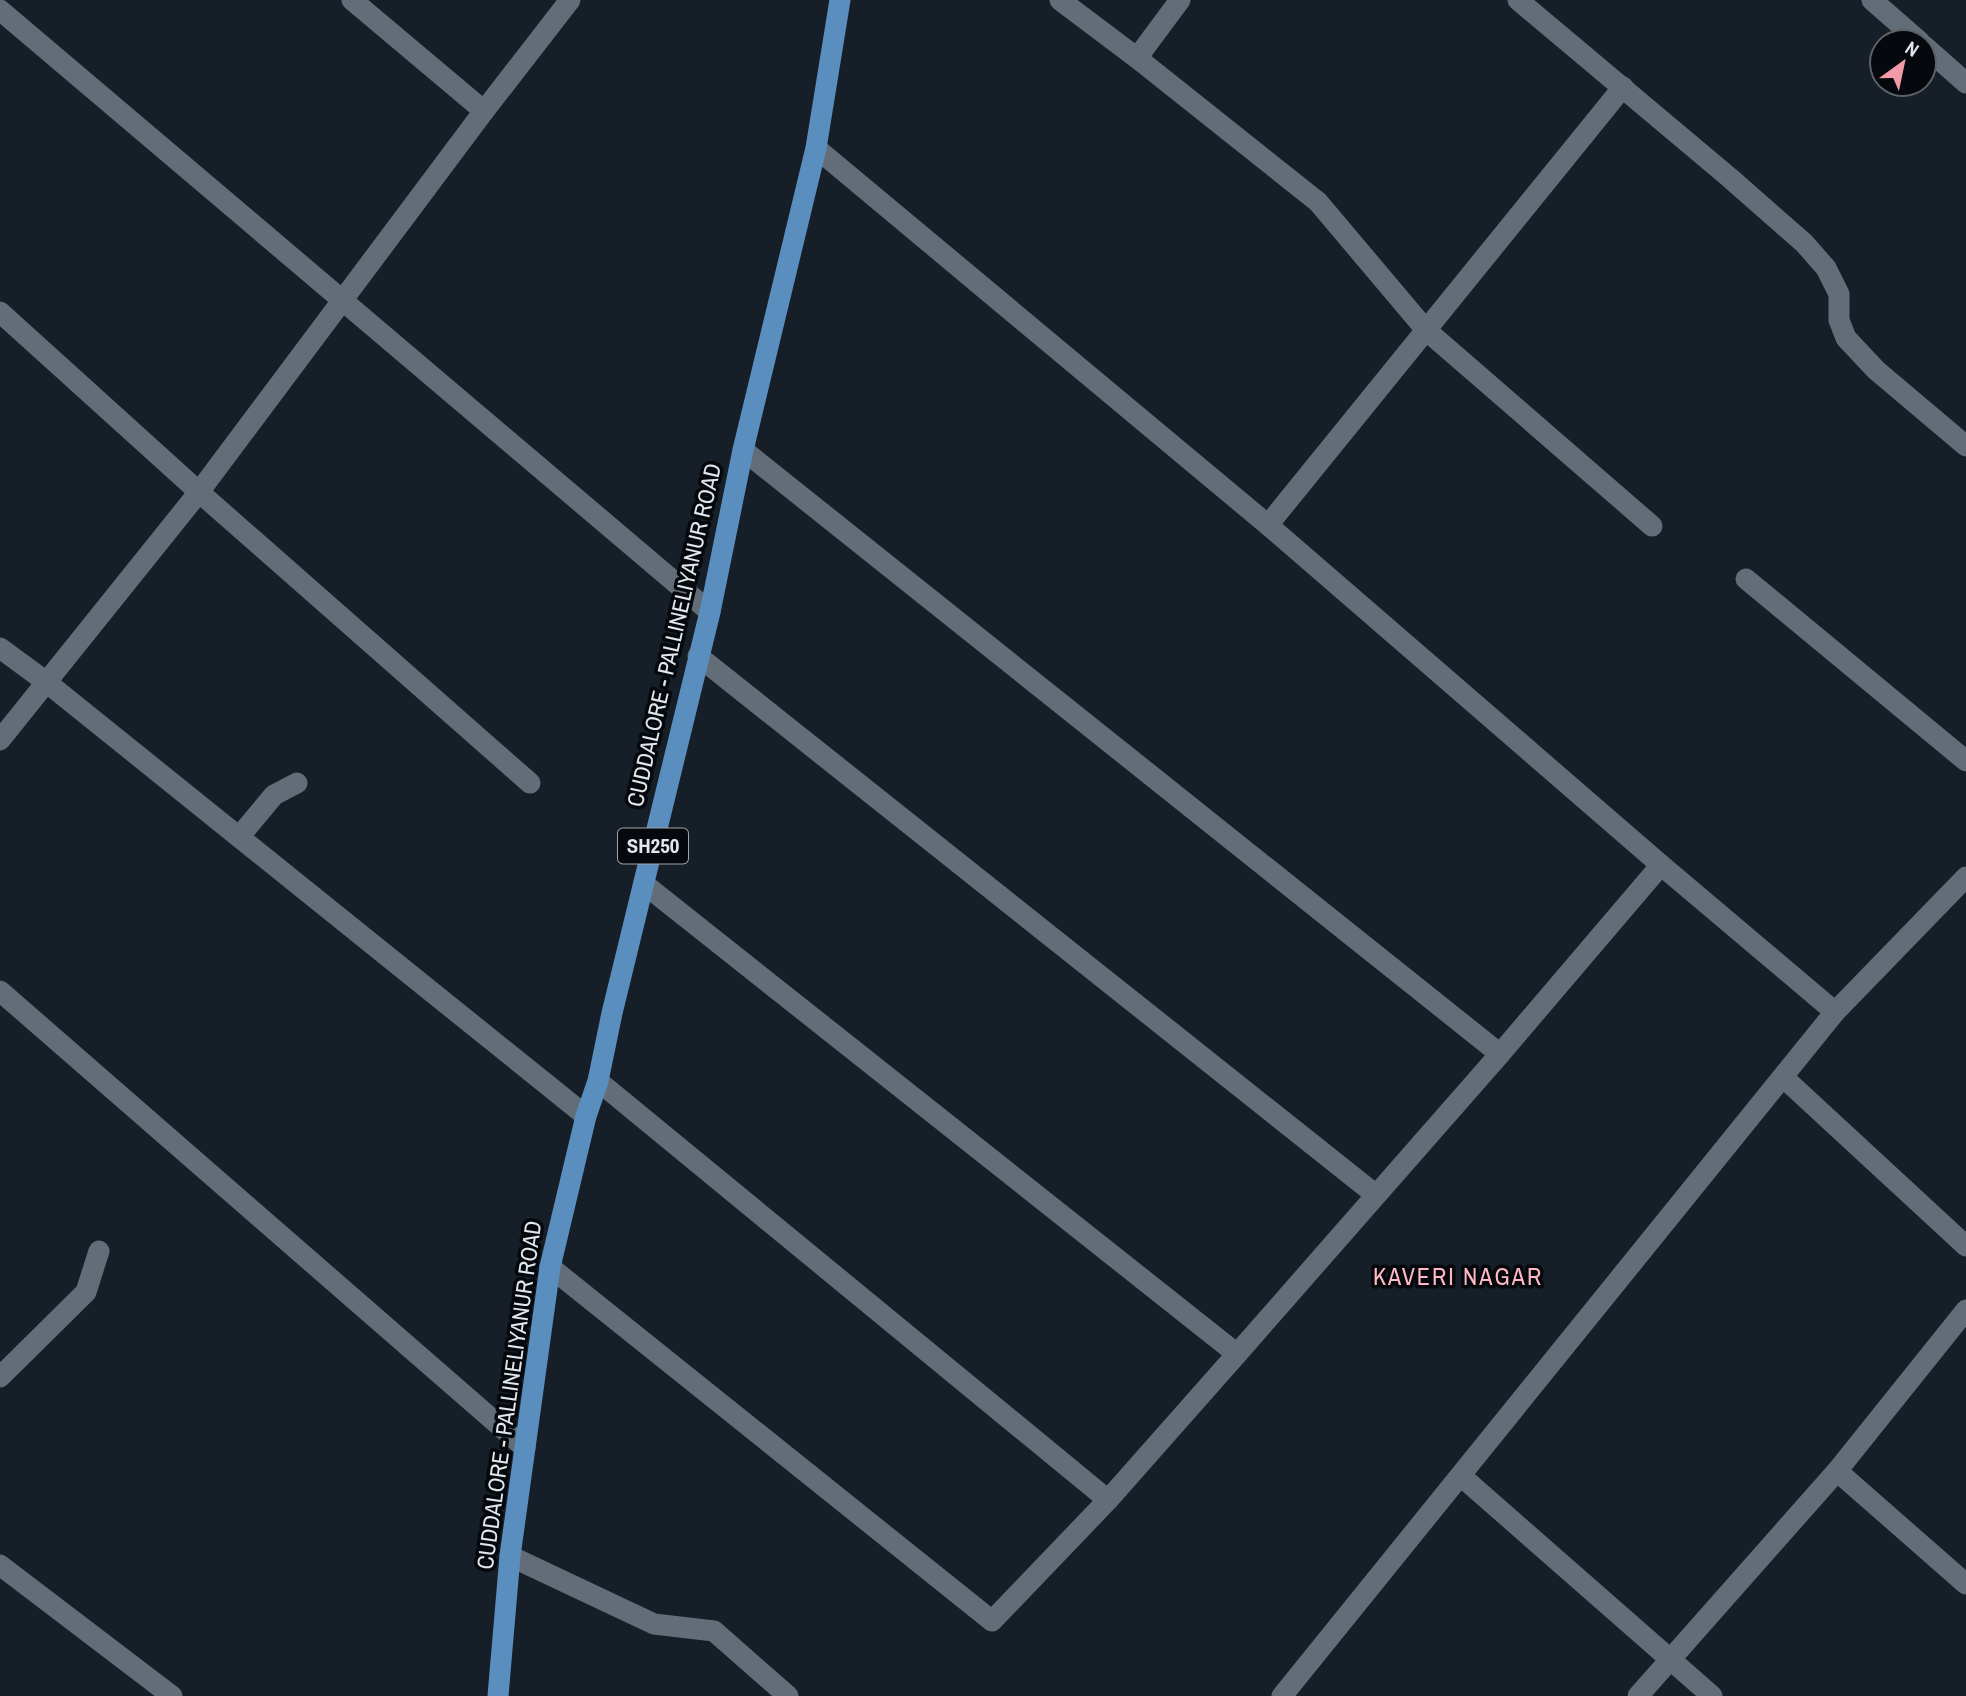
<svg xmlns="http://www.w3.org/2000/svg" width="1966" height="1696" font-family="'Archivo Narrow',sans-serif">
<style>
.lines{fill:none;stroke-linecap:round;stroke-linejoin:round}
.street{stroke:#636d78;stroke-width:21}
.primary{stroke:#5a8ebf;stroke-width:21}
.labels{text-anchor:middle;stroke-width:7;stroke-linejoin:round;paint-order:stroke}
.shield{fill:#05080c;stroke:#9fa4aa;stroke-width:2}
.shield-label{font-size:21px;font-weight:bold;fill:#e1e7ed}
.street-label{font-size:23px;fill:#e1e7ed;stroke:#05080c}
.neighbourhood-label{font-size:24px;letter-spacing:2px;fill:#feb9c3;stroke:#05080c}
</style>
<rect width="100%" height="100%" fill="#161e27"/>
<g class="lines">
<g class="street">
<path d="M352 0 484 111"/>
<path d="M1060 0 1137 58 1180 0"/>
<path d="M1518 0 1730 178 1804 243 1826 268 1839 294V320L1846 338 1876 370 1966 446"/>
<path d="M1872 0 1920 42"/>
<path d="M0 10 710 612"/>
<path d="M1924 46 1966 83"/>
<path d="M1137 58 1318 202 1426 330 1652 526"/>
<path d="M816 148 1268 525 1661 865 1835 1012 1282 1696"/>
<path d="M0 312 199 492 530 783"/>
<path d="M743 450 1500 1054 1661 865"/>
<path d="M1268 525 1623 87"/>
<path d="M1746 579 1966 761"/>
<path d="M0 648 45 681 586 1116"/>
<path d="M698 656 1376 1195"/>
<path d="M0 740 199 492 484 111 570 0"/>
<path d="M239 837 274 795 297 783"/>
<path d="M644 884 1237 1354 1500 1054"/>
<path d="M0 991 525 1448"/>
<path d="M1835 1012 1966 877"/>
<path d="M1784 1078 1966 1246"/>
<path d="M598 1081 1108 1500 1237 1354"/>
<path d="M550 1267 992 1621 1108 1500"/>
<path d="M0 1377 86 1292 99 1251"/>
<path d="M1837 1471 1966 1584"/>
<path d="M1461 1476 1712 1696"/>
<path d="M510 1556 654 1624 714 1631 788 1696"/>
<path d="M0 1565 172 1696"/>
<path d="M1638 1696 1837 1471 1966 1310"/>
</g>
<path class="primary" d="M498 1696 510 1556 550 1267 586 1116 598 1081 612 1013 710 612 743 450 816 148 840 0"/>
</g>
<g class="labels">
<rect class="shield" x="618" y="828.5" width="70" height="35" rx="5"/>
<g class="shield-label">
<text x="653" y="853">SH250</text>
</g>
<g class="street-label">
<text transform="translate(674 635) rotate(-77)" y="8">CUDDALORE - PALLINELIYANUR ROAD</text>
<text transform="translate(509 1395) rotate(-82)" y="8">CUDDALORE - PALLINELIYANUR ROAD</text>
</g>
<g class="neighbourhood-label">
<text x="1458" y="1285">KAVERI NAGAR</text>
</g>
</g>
<g transform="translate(1903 63) rotate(33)"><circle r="33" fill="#05080c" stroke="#5d6166" stroke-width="2"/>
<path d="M0-5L12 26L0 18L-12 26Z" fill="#f39aa8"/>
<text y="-10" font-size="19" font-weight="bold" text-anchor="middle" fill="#e1e7ed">N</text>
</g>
</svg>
